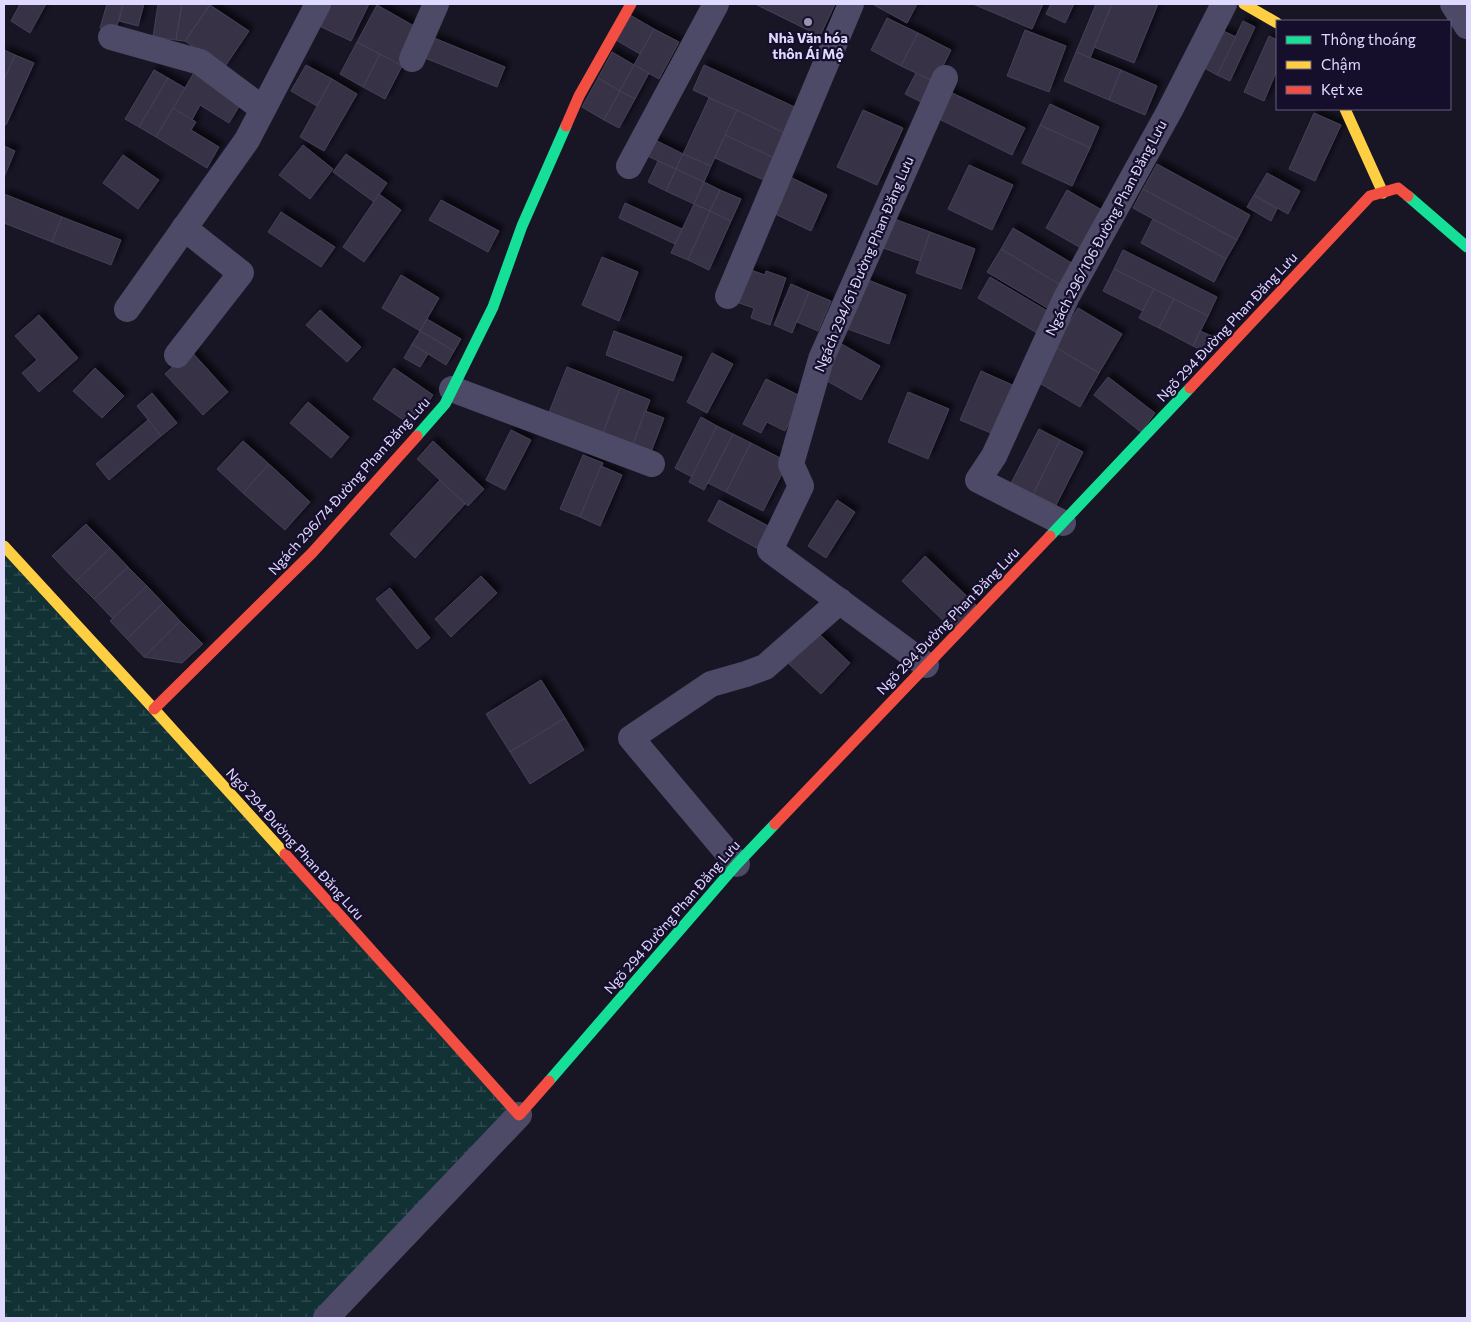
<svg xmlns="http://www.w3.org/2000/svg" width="1471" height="1322" font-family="Commissioner,sans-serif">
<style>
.wetland{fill:url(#wetland-marsh)}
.building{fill:#383346;stroke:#454058;filter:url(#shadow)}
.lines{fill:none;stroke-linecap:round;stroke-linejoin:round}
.street{stroke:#4c4a66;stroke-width:26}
.fast{stroke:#16e098;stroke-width:11}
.slow{stroke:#ffcf43;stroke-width:11}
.jam{stroke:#f24e42;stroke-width:11}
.poi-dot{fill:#9a94b3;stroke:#150f2b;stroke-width:2}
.labels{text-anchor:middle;stroke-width:4.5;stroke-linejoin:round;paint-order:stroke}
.poi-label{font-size:14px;font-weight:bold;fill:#e0d9ff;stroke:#150f2b}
.street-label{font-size:14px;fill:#e0d9ff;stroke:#150f2b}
</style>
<defs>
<pattern id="wetland-marsh" width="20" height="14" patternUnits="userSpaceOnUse" patternTransform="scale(1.25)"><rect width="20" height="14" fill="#123134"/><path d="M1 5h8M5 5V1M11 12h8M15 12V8" fill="none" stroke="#344e52"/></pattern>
<filter id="shadow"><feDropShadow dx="4.5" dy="-4.5" stdDeviation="2.5" flood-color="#0009"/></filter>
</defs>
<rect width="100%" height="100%" fill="#181525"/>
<path class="wetland" d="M4 546 519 1115 326 1318H4Z"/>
<g class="building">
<path d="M20 4H46L30 33 11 21Z"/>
<path d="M107 4H123L115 33 100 28Z"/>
<path d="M123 4H144L138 26 119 21Z"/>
<path d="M158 4H182L176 40 153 37Z"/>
<path d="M182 4H210L185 41 176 40Z"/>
<path d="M327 4H369L351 41 317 25Z"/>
<path d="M755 4H835L820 36Z"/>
<path d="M875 4H917L907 23 874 5Z"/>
<path d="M973 4H1043L1032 29Z"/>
<path d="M1051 4H1074L1065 23 1046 14Z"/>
<path d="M1096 4H1112L1090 58 1076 52Z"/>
<path d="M1112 4H1158L1134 63 1094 47Z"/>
<path d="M210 5 249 31 224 68 185 41Z"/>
<path d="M377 5 421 30 402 66 357 42Z"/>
<path d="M630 15 654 29 640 54 616 40Z"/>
<path d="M887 18 918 33 901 66 871 50Z"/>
<path d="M1243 21 1255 27 1230 81 1217 75Z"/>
<path d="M1217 28 1236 37 1217 75 1199 65Z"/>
<path d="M654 29 679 42 659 79 634 65Z"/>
<path d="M1025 30 1066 46 1049 92 1007 76Z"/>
<path d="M918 33 951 50 935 82 901 66Z"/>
<path d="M1269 36 1277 40V70L1264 101 1244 92Z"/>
<path d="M434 38 505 67 497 87 425 58Z"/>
<path d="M357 42 380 54 363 87 340 74Z"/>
<path d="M4 50 15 55 4 80Z"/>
<path d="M612 52 634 65 620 91 598 78Z"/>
<path d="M1076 52 1121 70 1109 100 1064 81Z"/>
<path d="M380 54 402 66 385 99 363 87Z"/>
<path d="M15 55 34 63 6 125 4 124V80Z"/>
<path d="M306 65 332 79 317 106 291 91Z"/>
<path d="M634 65 649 73 635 99 620 91Z"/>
<path d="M704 65 799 109 787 134 693 90Z"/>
<path d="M154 70 168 78 139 127 125 119Z"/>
<path d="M1121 70 1157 86 1145 115 1109 100Z"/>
<path d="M195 71 243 100 229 123 200 105 192 120 173 108Z"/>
<path d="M916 73 935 82 925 104 905 94Z"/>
<path d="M168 78 185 88 156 137 139 127Z"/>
<path d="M598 78 620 91 604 120 582 107Z"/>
<path d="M332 79 357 94 324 151 300 137Z"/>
<path d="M946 90 1025 128 1012 155 933 116Z"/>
<path d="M620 91 635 99 619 128 604 120Z"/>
<path d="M709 98 737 110 711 166 683 154Z"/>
<path d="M1050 104 1099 127 1090 148 1040 125Z"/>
<path d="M173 108 196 122 191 130 219 147 207 168 156 137Z"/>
<path d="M737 110 787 134 776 159 725 135Z"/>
<path d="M863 110 903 128 877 185 837 167Z"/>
<path d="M1314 113 1341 125 1315 181 1289 169Z"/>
<path d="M1040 125 1090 148 1072 186 1022 163Z"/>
<path d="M725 135 776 159 766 181 715 158Z"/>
<path d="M651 138 683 154 676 169 643 154Z"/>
<path d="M303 145 333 169 310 199 279 175Z"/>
<path d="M4 146 15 151 4 177Z"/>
<path d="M346 154 387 183 374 202 333 172Z"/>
<path d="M683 154 711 166 704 182 676 169Z"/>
<path d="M123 155 159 180 138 209 103 183Z"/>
<path d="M658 161 676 169 666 191 648 182Z"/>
<path d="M1157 164 1250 215 1237 240 1143 189Z"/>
<path d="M969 165 1013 185 992 230 948 209Z"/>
<path d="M676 169 704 182 694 204 666 191Z"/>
<path d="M1267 173 1300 191 1288 214 1254 195Z"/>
<path d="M790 177 827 195 811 231 773 213Z"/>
<path d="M704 182 720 190 710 211 694 204Z"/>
<path d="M1143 189 1237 240 1226 259 1133 208Z"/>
<path d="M720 190 741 199 731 221 710 211Z"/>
<path d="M1067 190 1107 213 1086 251 1046 228Z"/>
<path d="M4 194 62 217 52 242 4 223Z"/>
<path d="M379 194 401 210 364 262 343 247Z"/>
<path d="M1254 195 1277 209 1271 221 1247 207Z"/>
<path d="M441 200 499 231 488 252 429 220Z"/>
<path d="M625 203 682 229 675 244 619 218Z"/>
<path d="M694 204 710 211 688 260 671 253Z"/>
<path d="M710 211 731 221 709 270 688 260Z"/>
<path d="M281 212 335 247 321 267 268 232Z"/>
<path d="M886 216 930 232 920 261 875 245Z"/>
<path d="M62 217 121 240 111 265 52 242Z"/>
<path d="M1153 219 1226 259 1214 282 1141 243Z"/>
<path d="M1013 228 1075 265 1062 286 1001 249Z"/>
<path d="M930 232 975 249 961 289 916 273Z"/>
<path d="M1001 249 1062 286 1049 309 987 272Z"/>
<path d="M1123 250 1217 297 1208 316 1114 269Z"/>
<path d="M602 257 638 272 619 321 582 305Z"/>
<path d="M742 267 765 275 766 271 786 278 770 325 751 318 754 308 730 300Z"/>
<path d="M1114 269 1154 289 1143 311 1103 291Z"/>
<path d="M401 275 439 298 420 331 382 308Z"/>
<path d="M990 277 1049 312 1037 333 978 298Z"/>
<path d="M863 278 906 295 889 344 845 328Z"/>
<path d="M791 284 809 292 792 333 774 325Z"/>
<path d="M1154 289 1174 299 1159 328 1139 318Z"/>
<path d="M809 292 831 301 818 331 797 322Z"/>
<path d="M1174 299 1208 316 1193 346 1159 328Z"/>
<path d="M1078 308 1122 334 1099 373 1055 347Z"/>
<path d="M320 310 361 347 347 362 306 325Z"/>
<path d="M39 315 78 358 39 392 22 373 37 360 15 336Z"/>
<path d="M427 319 461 339 454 351 420 331Z"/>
<path d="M420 331 454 351 446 365 412 344Z"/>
<path d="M614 331 682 357 673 381 606 355Z"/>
<path d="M1200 331 1214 337 1206 352 1193 346Z"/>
<path d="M838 342 880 366 861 400 820 377Z"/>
<path d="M412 344 428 354 420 367 404 358Z"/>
<path d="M1055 347 1099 373 1080 407 1036 381Z"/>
<path d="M190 350 228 392 203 415 165 374Z"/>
<path d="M712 353 733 364 707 413 687 402Z"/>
<path d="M567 367 620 388 600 441 546 420Z"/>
<path d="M95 368 124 396 102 418 73 391Z"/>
<path d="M394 368 433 395 412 426 373 399Z"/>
<path d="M981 371 1019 388 998 436 960 420Z"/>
<path d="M1108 377 1155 413 1141 432 1094 395Z"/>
<path d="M766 379 802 397 785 431 767 422 761 433 743 424Z"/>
<path d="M620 388 650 400 630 453 600 441Z"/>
<path d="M908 392 949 409 928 459 888 442Z"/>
<path d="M152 393 177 423 161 436 137 406Z"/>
<path d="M308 402 349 437 331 458 290 423Z"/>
<path d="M645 411 664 418 648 460 630 453Z"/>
<path d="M701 417 717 426 692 477 675 468Z"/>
<path d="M148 420 161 436 109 480 96 464Z"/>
<path d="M717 426 733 434 704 490 689 482Z"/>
<path d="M1039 429 1060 440 1029 503 1007 491Z"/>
<path d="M511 430 531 440 505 490 486 480Z"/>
<path d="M733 434 751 443 726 492 708 483Z"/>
<path d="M1060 440 1083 452 1051 515 1029 503Z"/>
<path d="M243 441 269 464 243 493 217 469Z"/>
<path d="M433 441 484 489 468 506 417 459Z"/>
<path d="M751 443 788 462 763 511 726 492Z"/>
<path d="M583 455 603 463 580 517 560 509Z"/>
<path d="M269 464 310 502 285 530 243 493Z"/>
<path d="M601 466 622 475 600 526 580 517Z"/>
<path d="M440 480 465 504 415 558 390 534Z"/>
<path d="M719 500 774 529 762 551 708 521Z"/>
<path d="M837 500 855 512 826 558 808 546Z"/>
<path d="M86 524 110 548 76 581 52 556Z"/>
<path d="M110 548 128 567 94 599 76 581Z"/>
<path d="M925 556 976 605 953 630 902 581Z"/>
<path d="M128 567 147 586 113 619 94 599Z"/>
<path d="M481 576 497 593 451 637 435 619Z"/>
<path d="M147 586 163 603 127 639 110 621Z"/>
<path d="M390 588 430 638 417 649 376 599Z"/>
<path d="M163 603 180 621 144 657 127 639Z"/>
<path d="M180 621 203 644 182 663 144 657Z"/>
<path d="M818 633 850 663 821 694 789 664Z"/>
<path d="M541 680 565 718 510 752 486 714Z"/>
<path d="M565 718 584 750 530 784 510 752Z"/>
</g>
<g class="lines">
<g class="street">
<path d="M1453 4 1467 26"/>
<path d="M111 37 200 62 263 109"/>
<path d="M412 59 436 4"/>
<path d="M629 166 716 4"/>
<path d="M728 296 851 4"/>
<path d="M127 309 247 140 318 4"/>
<path d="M177 355 241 273 184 228"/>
<path d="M452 389 652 464"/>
<path d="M1063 523 978 480 994 456 1066 298 1170 110 1224 4"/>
<path d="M926 665 770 550 801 486 791 464 821 359 945 78"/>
<path d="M737 864 631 738 711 684 746 674 765 667 840 601"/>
<path d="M326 1318 519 1115"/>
</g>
<g class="fast">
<path d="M1408 196 1467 247"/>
<path d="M417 436 445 404 493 307 522 226 566 126"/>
<path d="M1050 536 1190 388"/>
<path d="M549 1081 737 864 775 824"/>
</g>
<g class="slow">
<path d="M1244 4 1277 23"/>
<path d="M1345 109 1383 193"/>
<path d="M4 546 154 709 285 854"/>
</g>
<g class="jam">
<path d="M566 126 579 96 631 4"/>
<path d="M1190 388 1370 196 1398 188 1408 196"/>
<path d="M154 709 312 553 417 436"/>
<path d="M775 824 1050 536"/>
<path d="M285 854 519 1115 549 1081"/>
</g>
</g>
<circle class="poi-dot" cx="808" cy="22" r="5"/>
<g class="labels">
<g class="poi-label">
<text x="808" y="43">Nhà Văn hóa<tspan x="808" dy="16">thôn Ái Mộ</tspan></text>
</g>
<g class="street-label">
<text transform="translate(1106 228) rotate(-62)" y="5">Ngách 296/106 Đường Phan Đăng Lưu</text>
<text transform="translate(864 264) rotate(-67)" y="5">Ngách 294/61 Đường Phan Đăng Lưu</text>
<text transform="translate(1227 327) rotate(-47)" y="5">Ngõ 294 Đường Phan Đăng Lưu</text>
<text transform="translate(349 486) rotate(-48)" y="5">Ngách 296/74 Đường Phan Đăng Lưu</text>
<text transform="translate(948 621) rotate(-46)" y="5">Ngõ 294 Đường Phan Đăng Lưu</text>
<text transform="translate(295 844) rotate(48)" y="5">Ngõ 294 Đường Phan Đăng Lưu</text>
<text transform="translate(672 917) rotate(-49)" y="5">Ngõ 294 Đường Phan Đăng Lưu</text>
</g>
</g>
<rect width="1471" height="1322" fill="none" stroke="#e0d9ff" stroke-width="10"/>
<rect x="1276" y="20" width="175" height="90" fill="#150f2b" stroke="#666080"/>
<rect x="1286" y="36" width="25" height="8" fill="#16e098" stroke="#666080"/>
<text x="1321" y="45" font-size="15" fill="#e0d9ff">Thông thoáng</text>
<rect x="1286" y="61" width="25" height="8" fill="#ffcf43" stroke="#666080"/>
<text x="1321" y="70" font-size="15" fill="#e0d9ff">Chậm</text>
<rect x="1286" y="86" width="25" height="8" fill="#f24e42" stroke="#666080"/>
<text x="1321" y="95" font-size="15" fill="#e0d9ff">Kẹt xe</text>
</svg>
